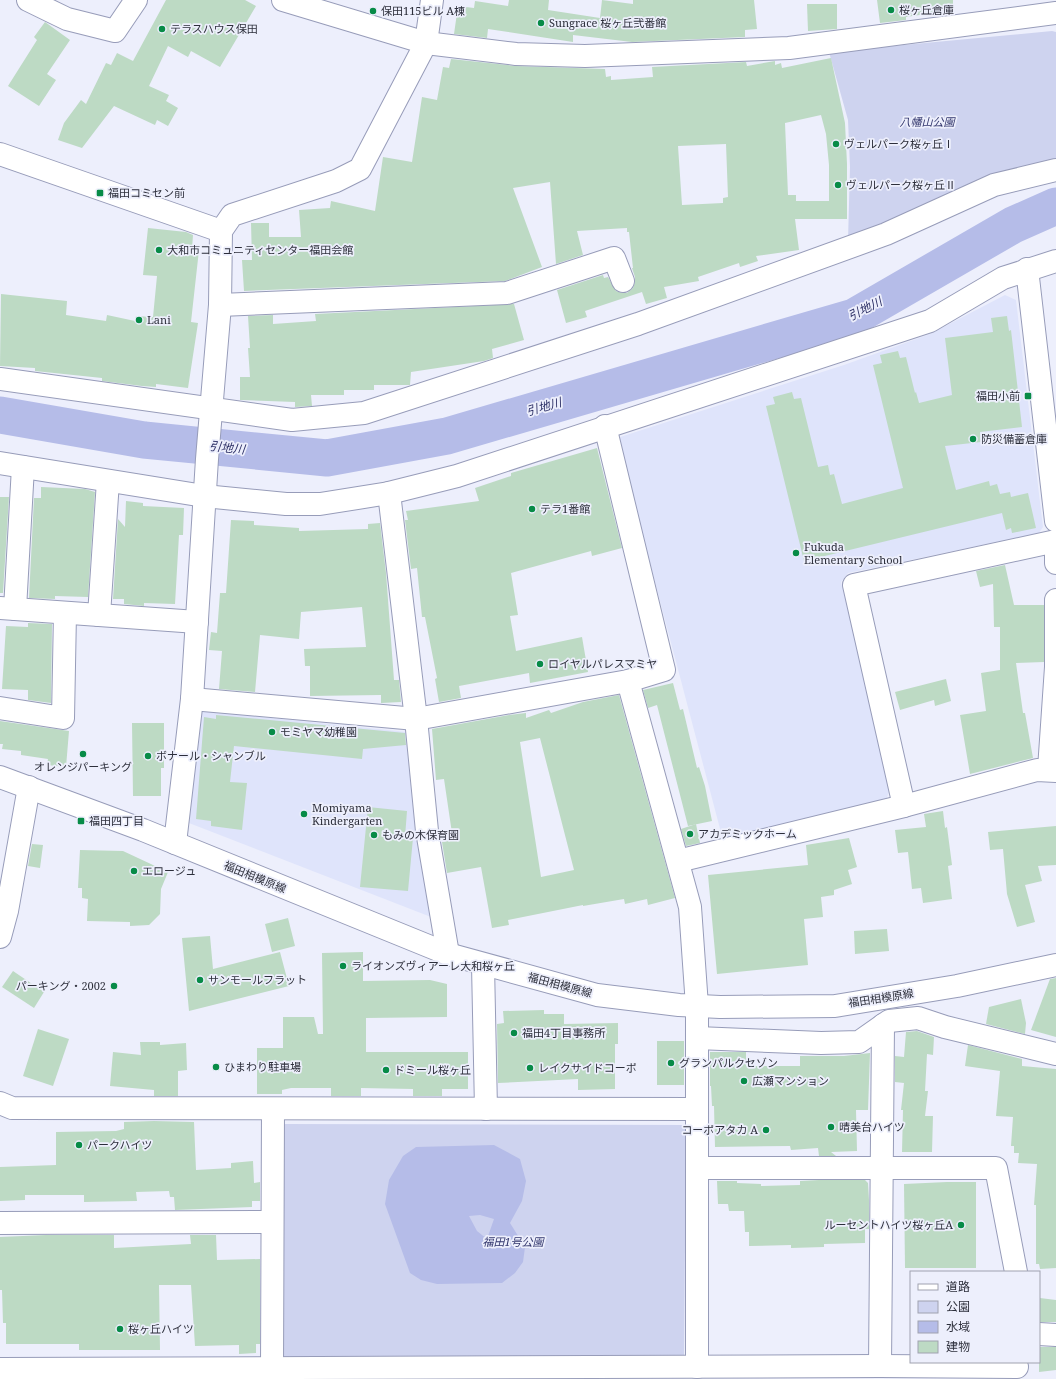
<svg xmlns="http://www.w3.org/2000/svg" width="1056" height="1379" font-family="'Noto Serif','Noto Sans JP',serif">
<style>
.built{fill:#dfe4fb}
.green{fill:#ced3ef}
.water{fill:#b5bce8;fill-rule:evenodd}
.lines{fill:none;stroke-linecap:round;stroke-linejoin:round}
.river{stroke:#b5bce8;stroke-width:37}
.building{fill:#bddac4;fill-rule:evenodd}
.street-casing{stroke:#979cb9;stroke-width:24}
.secondary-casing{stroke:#979cb9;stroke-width:24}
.street{stroke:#fff;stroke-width:22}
.secondary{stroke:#fff;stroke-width:22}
.poi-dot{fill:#078b47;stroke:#edeffc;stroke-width:1.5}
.labels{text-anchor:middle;stroke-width:3.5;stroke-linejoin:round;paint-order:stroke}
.poi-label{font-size:11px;fill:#2d2f3b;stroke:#edeffc;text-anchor:start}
.park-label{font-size:11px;font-style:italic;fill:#33376d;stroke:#edeffc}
.street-label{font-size:11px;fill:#2d2f3b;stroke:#edeffc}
.water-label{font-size:12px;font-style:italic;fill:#2d3066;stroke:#edeffc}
</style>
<rect width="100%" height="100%" fill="#edeffc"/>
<g class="built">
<path d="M1005 295 1016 300 1043 527 1039 533 848 573 841 582 892 784 886 800 723 840 617 438 844 365 930 334Z"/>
<path d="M202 711 407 732 431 917 189 823Z"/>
</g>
<g class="green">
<path d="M1052 31 1056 32V160L848 241 850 167 848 120 829 52Z"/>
<path d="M282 1124 686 1125 684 1361 276 1358Z"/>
</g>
<path class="water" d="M494 1145 520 1159 526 1181 522 1201 510 1223 525 1247 523 1262 515 1273 502 1283 437 1284 421 1280 410 1273 385 1204 389 1180 403 1156 416 1147ZM480 1215 494 1219 487 1239 477 1231 469 1216Z"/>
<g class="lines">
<path class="river" d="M0 415 144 440 327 458 447 436 854 317 1013 225 1056 206"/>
</g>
<g class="building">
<path d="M166 0H245L256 6 220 67 191 51 188 57 168 46 149 86 169 95 166 101 178 108 168 126 157 120 155 125 114 106 82 148 58 140 64 123 81 100 86 104 106 63 111 65 117 53 133 61Z"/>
<path d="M509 0H549L548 10 600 18 602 0 633 4V0H754L757 29 745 30V37L632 42 573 35V42L488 29 487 38 454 34 458 6 474 8 475 1 508 6Z"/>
<path d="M877 0H953V10L906 17V20L880 23Z"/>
<path d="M807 4H837V29L808 31Z"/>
<path d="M45 22 70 40 47 74 56 80 39 106 8 86 37 40 34 37Z"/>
<path d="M831 58 845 123 847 164V219H795L799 250 756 256 758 261 740 267 739 263 698 277 699 281 664 287 667 298 646 304 642 292 585 311 587 317 566 323 557 290 603 275 604 278 608 277 616 291 622 293H627L633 288 635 282V277L632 268H633L629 232H627V228L577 231 583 255 556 264 550 182 513 188 542 267 521 275 505 281 244 291 242 260H252L251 223H269V237H301L299 210 330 208 331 201 375 211 383 157 412 162 422 97 437 100 443 67 449 68 451 59 516 66 605 69 606 77 611 76V80L653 77 652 67 746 62 747 66 775 61V65L781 63 782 68ZM821 115 826 134 829 165V201H796V195H788L785 123ZM726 144 728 197 723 198V203L682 205 678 146Z"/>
<path d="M148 228 186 232 193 235 192 249 199 250 191 322 198 323 188 388 156 384V387L142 386 102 381V378L35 371V368L0 366 1 294 67 301 66 315 106 321 107 315 135 321 136 316 153 317 157 276 143 275Z"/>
<path d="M514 304 524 340 492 349 493 358 484 361 411 372 410 385H374V390H344V395H311L312 406 295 407V402L240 400V377H250L248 348H250L248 316 273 315V324L316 321 315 314Z"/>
<path d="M1007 316 1009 331 1011 330 1022 427 980 432 981 442 945 446 956 490 989 481 990 486 997 484 1000 494 1010 492 1011 497 1028 493 1036 528 1012 533 1011 528 1006 530 1002 513 804 561 766 406 775 404 773 397 792 392 794 399 801 398 818 467 828 465 830 475 834 474 842 504 903 488 873 365 882 363 880 355 898 351 900 358 906 357 915 393 916 392 919 403 952 395 945 338 993 332 991 318Z"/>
<path d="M597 448 622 548 592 556 591 551 511 573 518 615 510 616 516 651 582 637 588 672 530 683 529 673 459 686 461 698 439 702 435 679 437 678 425 617H422L417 568 411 569 405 520H408L406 511 479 501 475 488 511 476V473Z"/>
<path d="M41 487 85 489 95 492 88 597 55 596V599L29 598 34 498H41Z"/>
<path d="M0 497H9L3 593H0Z"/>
<path d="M126 501 143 503V506L184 508 183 535H179L175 604 144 603V606L124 604V599H113L118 519 125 527Z"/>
<path d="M231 520 254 521V525L299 528V531L368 529V524L380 523 386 573 394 680H399L401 702 381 703V695L310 696V666H305L304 649 366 647 362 607 301 612 299 639 260 635 255 692 219 689 222 651 209 650 211 632 217 633 220 593H226Z"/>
<path d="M1005 565 1014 605H1044V662L1016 663 1023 713H1025L1033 758 970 774 960 715 986 711 981 673 1000 670V627H994L993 584 980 587 976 571Z"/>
<path d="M28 623 52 624 51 703 28 700V690L2 689 6 626 28 627Z"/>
<path d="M946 679 951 701 935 706 934 700 900 710 895 692Z"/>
<path d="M673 683 680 710 683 709 697 768 699 767 705 786 712 821 688 826 657 705 648 708 643 690Z"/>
<path d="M619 695 675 898 648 905 647 899 625 904 624 899 583 906V905L508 920 509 925 492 928 481 867 447 873 442 842 453 840 444 779 436 780 432 729 509 715 526 713V718L549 710 551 713 583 702ZM540 738 574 870 541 877 520 742Z"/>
<path d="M216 715 405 733 406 745 363 749 362 759 234 746 230 782 247 783 242 830 211 826V821L196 819 204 717 216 719Z"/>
<path d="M0 721 69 731 66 767 47 765 48 759 21 755V751L2 749 3 744H0Z"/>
<path d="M132 723H164V768H161V796H133Z"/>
<path d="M368 807 407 811 405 837 413 838 408 891 360 887Z"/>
<path d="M943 811 945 828 947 827 952 865 948 866 952 899 923 903 921 888 912 889 908 852 898 853 895 830 926 827 924 814Z"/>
<path d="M696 824 700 843 686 846 681 829Z"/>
<path d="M1056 826V865L1038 866 1042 881 1025 885 1035 922 1017 927 1007 894 1003 849 990 850 988 832Z"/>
<path d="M849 838 857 867 848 870 852 884 834 890V895L821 897 823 917 804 919 808 965 717 974 708 875 808 865 806 845Z"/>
<path d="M32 844 43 845 40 868 28 866Z"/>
<path d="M80 850 123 851 168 872 161 889 160 914 149 925 130 926V922L87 921 88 899 82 898V888H78Z"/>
<path d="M288 918 295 946 272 952 265 924Z"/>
<path d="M887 929 889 951 855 954 854 931Z"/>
<path d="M210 936 213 969 280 952 289 986 189 1011 182 938Z"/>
<path d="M363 952V981L430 980 447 984V1017L366 1018V1052H468V1089H442V1096H413V1089L361 1088V1096H331V1088H291L282 1090V1094H257V1048H283V1017H314L318 1034H323L322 953Z"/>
<path d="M13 971 44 992 34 1008 2 987Z"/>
<path d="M1056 978V1037L1031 1030 1050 979Z"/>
<path d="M1021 999 1026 1023 1025 1034 986 1024 989 1007Z"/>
<path d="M544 1010V1014H564V1024L618 1023V1044H615V1089L578 1090V1079L498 1083 497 1024 504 1023 503 1011Z"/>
<path d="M38 1029 69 1039 53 1086 23 1076Z"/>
<path d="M917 1031 934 1037 933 1055 927 1054 925 1091H928L925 1116H933L932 1152H902L903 1110H901L904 1083 895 1082V1056L904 1057 906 1032Z"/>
<rect x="657" y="1041" width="27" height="44"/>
<path d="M140 1042H160V1045L186 1043 187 1070 178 1071V1096H154V1090L110 1086 113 1052 141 1055Z"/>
<path d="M968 1045 1022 1059V1066L1056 1069V1268L1040 1269 1039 1264H1036V1205H1034L1037 1164 1018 1163 1019 1153H1014V1146H1011L1013 1117 996 1116 1000 1071 965 1066Z"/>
<path d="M710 1052H746V1066H800V1056H844L870 1053 868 1110H856L857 1151 831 1152 836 1156H819L818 1148 791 1150 790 1146 715 1147 714 1106H712L711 1086H710Z"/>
<path d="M154 1121 194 1122 196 1170 231 1168V1163L253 1161 254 1183 260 1182V1201H252V1207L175 1210 174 1197H170L169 1191 136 1192 137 1201 84 1202V1195H25V1200L0 1201V1167L56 1165V1132L116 1131 124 1129V1122Z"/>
<path d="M865 1180 868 1183 869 1200V1229H865V1243L824 1244V1247L791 1248V1245L749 1246V1232H745L744 1211H729L728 1204H718L717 1181H737V1183L761 1184V1186L800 1185V1181L819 1180Z"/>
<path d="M947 1182H976V1268H905L904 1184Z"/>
<path d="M46 1235H114V1248L191 1244 190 1235H216L217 1260 260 1259V1344H256V1353L239 1354V1345L195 1346 191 1285H159L160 1350H79V1344H6V1323H3L2 1290H0V1237Z"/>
<path d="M1040 1298 1056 1300V1322H1039Z"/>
<path d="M1039 1347H1056V1370L1039 1372Z"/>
</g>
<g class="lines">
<defs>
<g id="street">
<path d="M28 0 67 19 115 31 136 0"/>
<path d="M283 0 426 43 516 54 585 56 789 48 1056 13"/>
<path d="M0 154 221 231"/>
<path d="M1027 269 1056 521"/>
<path d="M220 305 507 293 614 258 623 281"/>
<path d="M0 379 292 420 364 413 638 324 886 234 994 185 1056 170"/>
<path d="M0 463 204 496 286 504H320L389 493 457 476 930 321 1003 278 1056 261"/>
<path d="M389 493 416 719 427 831 448 954"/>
<path d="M1056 552V563"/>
<path d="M0 608 197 622"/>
<path d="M15 609 23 467"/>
<path d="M99 615 108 481"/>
<path d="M628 681 690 907 697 1006V1367"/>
<path d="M192 699 416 719 628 681 664 670 605 426"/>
<path d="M0 708 63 718 65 613"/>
<path d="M1049 769 1056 667V600"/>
<path d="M904 806 854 585 1056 541"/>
<path d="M678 861 904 806 1037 770 1056 771"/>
<path d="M0 937 7 911 29 787"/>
<path d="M483 965 486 1109"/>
<path d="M697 1038 821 1043 859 1042 889 1021 918 1018 945 1027 1056 1054"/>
<path d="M0 1103 12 1108 697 1109"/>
<path d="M697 1168H996L1016 1272"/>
<path d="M0 1223 272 1222"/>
<path d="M1039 1334 1056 1335"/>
<path d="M880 1366 883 1025"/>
<path d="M272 1368 273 1109"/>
</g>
<g id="secondary">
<path d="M0 777 143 830 448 954 597 995 679 1005 720 1007 835 1006 957 986 1056 965"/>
<path d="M175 843 192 699 207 459 220 305 221 231 232 215 336 181 360 169 426 43 432 0"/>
<path d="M0 1369 880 1366 1017 1367"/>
</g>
</defs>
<use href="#street" class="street-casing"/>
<use href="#secondary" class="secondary-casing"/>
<use href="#street" class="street"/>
<use href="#secondary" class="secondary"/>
</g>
<g class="poi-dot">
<circle cx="891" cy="10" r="4"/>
<circle cx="373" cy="11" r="4"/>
<circle cx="541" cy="23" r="4"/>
<circle cx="162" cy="29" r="4"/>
<circle cx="836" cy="144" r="4"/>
<circle cx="838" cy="185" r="4"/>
<rect x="96" y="189" width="8" height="8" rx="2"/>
<circle cx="159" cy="250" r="4"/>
<circle cx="139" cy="320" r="4"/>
<rect x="1024" y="392" width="8" height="8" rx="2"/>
<circle cx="973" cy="439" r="4"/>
<circle cx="532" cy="509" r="4"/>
<circle cx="796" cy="553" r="4"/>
<circle cx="540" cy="664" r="4"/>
<circle cx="272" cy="732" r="4"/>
<circle cx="83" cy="754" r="4"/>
<circle cx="148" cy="756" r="4"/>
<circle cx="304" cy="814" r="4"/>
<rect x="77" y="817" width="8" height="8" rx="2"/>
<circle cx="690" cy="834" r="4"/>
<circle cx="374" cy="835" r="4"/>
<circle cx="134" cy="871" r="4"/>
<circle cx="343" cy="966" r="4"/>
<circle cx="200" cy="980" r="4"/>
<circle cx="114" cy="986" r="4"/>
<circle cx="514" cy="1033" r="4"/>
<circle cx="671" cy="1063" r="4"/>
<circle cx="216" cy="1067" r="4"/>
<circle cx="530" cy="1068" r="4"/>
<circle cx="386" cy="1070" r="4"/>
<circle cx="744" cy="1081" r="4"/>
<circle cx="831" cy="1127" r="4"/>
<circle cx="766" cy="1130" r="4"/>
<circle cx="79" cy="1145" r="4"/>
<circle cx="961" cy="1225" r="4"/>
<circle cx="120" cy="1329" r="4"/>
</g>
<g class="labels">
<g class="poi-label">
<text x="899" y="14">桜ヶ丘倉庫</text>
<text x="381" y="15">保田115ビル A棟</text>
<text x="549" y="27">Sungrace 桜ヶ丘弐番館</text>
<text x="170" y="33">テラスハウス保田</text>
<text x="844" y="148">ヴェルパーク桜ヶ丘Ⅰ</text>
<text x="846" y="189">ヴェルパーク桜ヶ丘Ⅱ</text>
<text x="108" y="197">福田コミセン前</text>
<text x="167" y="254">大和市コミュニティセンター福田会館</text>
<text x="147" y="324">Lani</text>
<text x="1020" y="400" text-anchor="end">福田小前</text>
<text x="981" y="443">防災備蓄倉庫</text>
<text x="540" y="513">テラ1番館</text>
<text x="804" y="551">Fukuda<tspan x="804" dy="13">Elementary School</tspan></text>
<text x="548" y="668">ロイヤルパレスマミヤ</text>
<text x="280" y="736">モミヤマ幼稚園</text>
<text x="156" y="760">ボナール・シャンブル</text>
<text x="83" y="771" text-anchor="middle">オレンジパーキング</text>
<text x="312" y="812">Momiyama<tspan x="312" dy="13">Kindergarten</tspan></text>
<text x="89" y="825">福田四丁目</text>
<text x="698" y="838">アカデミックホーム</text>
<text x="382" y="839">もみの木保育園</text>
<text x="142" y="875">エロージュ</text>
<text x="351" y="970">ライオンズヴィアーレ大和桜ヶ丘</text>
<text x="208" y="984">サンモールフラット</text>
<text x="106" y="990" text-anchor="end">パーキング・2002</text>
<text x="522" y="1037">福田4丁目事務所</text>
<text x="679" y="1067">グランパルクセゾン</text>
<text x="224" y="1071">ひまわり駐車場</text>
<text x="538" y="1072">レイクサイドコーポ</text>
<text x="394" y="1074">ドミール桜ヶ丘</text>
<text x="752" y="1085">広瀬マンション</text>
<text x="839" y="1131">晴美台ハイツ</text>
<text x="758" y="1134" text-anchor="end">コーポアタカ A</text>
<text x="87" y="1149">パークハイツ</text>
<text x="953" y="1229" text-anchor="end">ルーセントハイツ桜ヶ丘A</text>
<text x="128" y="1333">桜ヶ丘ハイツ</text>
</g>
<g class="park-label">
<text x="927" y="126">八幡山公園</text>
<text x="513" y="1246">福田1号公園</text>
</g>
<g class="street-label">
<text transform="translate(255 877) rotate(22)" y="4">福田相模原線</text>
<text transform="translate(560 985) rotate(15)" y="4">福田相模原線</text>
<text transform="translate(881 998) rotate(-9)" y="4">福田相模原線</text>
</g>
<g class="water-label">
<text transform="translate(865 309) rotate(-27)" y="4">引地川</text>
<text transform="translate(544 407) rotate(-16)" y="4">引地川</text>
<text transform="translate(227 448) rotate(6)" y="4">引地川</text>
</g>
</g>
<rect x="910" y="1271" width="130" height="92" fill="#edeffc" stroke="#a0a2af"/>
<rect x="918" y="1284" width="20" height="6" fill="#ffffff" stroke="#a0a2af"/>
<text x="946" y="1291" font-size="12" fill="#2d2f3b">道路</text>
<rect x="918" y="1301" width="20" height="12" fill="#ced3ef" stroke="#a0a2af"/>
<text x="946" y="1311" font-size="12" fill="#2d2f3b">公園</text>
<rect x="918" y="1321" width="20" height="12" fill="#b5bce8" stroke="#a0a2af"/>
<text x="946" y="1331" font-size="12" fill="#2d2f3b">水域</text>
<rect x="918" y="1341" width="20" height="12" fill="#bddac4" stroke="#a0a2af"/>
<text x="946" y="1351" font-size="12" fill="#2d2f3b">建物</text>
</svg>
